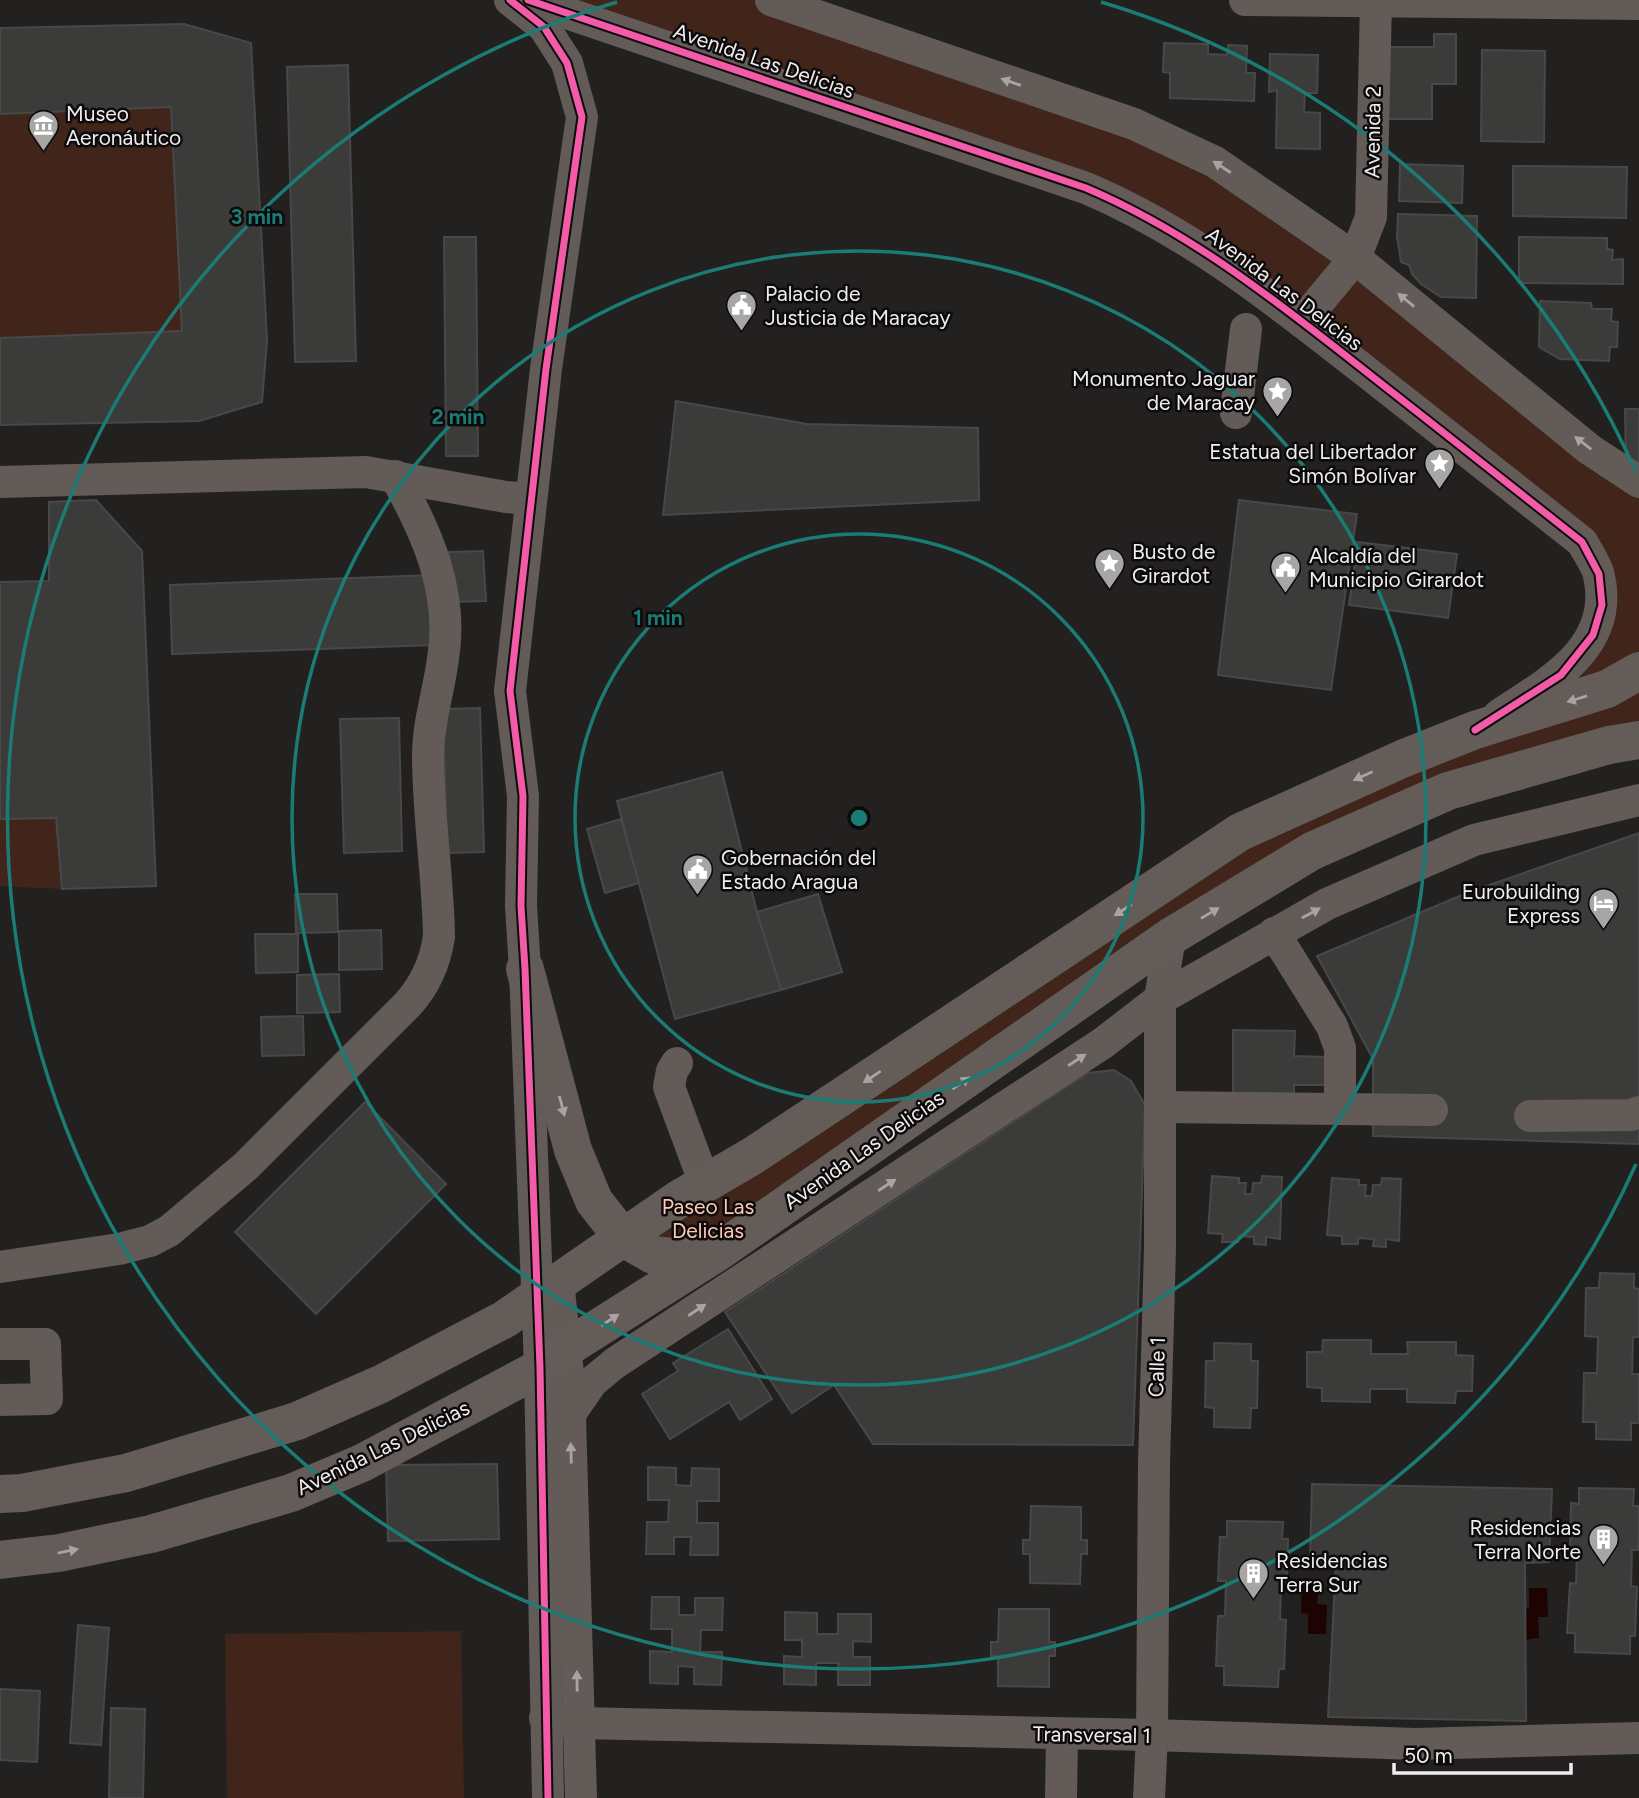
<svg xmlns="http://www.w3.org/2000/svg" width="1639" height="1798" font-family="Figtree,sans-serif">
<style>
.green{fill:#41241a}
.water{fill:#1e0303}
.building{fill:#3b3b3a;stroke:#494848;stroke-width:2}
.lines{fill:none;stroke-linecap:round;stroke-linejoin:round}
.minor{stroke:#625b58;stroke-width:32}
.major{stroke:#635c58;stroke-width:38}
.cycleway-casing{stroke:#0c0a0a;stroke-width:11}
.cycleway{stroke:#f35aa7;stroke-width:7}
.oneway{fill:#a8a4a2}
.oneway2{fill:#a9a4a2}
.ring{fill:none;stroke:#1a7c74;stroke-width:3.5}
.labels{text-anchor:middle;stroke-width:5;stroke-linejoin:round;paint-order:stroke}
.street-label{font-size:21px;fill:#efeded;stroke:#0c0a0a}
.poi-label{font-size:21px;fill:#efeded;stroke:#0c0a0a;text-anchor:start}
.park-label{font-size:21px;fill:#fdc8b6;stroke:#0c0a0a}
.centre{fill:#1a7c74;stroke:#0c0a0a;stroke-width:3.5}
.ring-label{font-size:21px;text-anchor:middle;font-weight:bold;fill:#1a7c74;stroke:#0c0a0a;stroke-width:5;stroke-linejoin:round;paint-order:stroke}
</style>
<rect width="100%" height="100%" fill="#222120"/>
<g class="green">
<path d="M528 0H771L1215 162 1639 482V740L1312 851 718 1252 623 1238 1087 933 1561 675 1599 574 1138 212Z"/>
<path d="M171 107 182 331 0 338V114Z"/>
<path d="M56 818 62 889 0 886V819Z"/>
<path d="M461 1631 464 1798H227L225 1634Z"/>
</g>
<g class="water">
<path d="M1302 1582 1319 1584 1317 1604 1327 1605 1326 1634H1308V1614L1301 1613Z"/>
<path d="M1529 1588H1547L1548 1617H1538L1539 1638 1523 1640 1521 1609 1529 1608Z"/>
</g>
<g class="building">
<path d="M184 24 251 43 267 340 262 402 199 421 0 425V338L182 331 171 107 0 114V28Z"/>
<path d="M1434 34H1456V84H1432V119H1386V47H1434Z"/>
<path d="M1164 43 1208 44V54L1227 55 1228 45 1247 46 1246 73H1255L1254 101 1170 98V73L1163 72Z"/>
<path d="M1482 50 1545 51 1544 142 1481 141Z"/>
<path d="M1270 54 1318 55 1317 93H1305L1304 112 1320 113V149L1276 148 1277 90 1269 92Z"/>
<path d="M348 65 356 361 295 362 287 67Z"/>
<path d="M1400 164 1463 166 1462 203 1399 201Z"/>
<path d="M1513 166 1627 167 1626 218 1513 216Z"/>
<path d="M1398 214 1477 216 1476 298 1441 297 1421 284 1412 274 1409 265 1401 262 1397 237Z"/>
<path d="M444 237H476L478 456H446Z"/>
<path d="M1519 237 1607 238V249L1613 250 1612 260 1623 259V284L1519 283Z"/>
<path d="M1540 301 1591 303 1592 309H1612L1611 321 1618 322 1617 347H1610L1609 361 1560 359 1539 347Z"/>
<path d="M676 401 807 424 978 428 979 500 663 515Z"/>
<path d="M1625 409H1639V474L1626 465Z"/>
<path d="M96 500 142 551 156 886 62 889 56 818 0 819V582L49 581V502Z"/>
<path d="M1239 500 1357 514 1331 690 1218 675Z"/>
<path d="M1358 542 1457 554 1448 618 1349 605Z"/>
<path d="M483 551 486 601 452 602 449 552Z"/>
<path d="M431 575 434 645 172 654 170 585Z"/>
<path d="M480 708 484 852 447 853 443 709Z"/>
<path d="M399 718 402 851 344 853 340 719Z"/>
<path d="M722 772 757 912 781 990 675 1019 617 801Z"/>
<path d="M621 819 639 883 605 893 587 829Z"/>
<path d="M1639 833V1144L1373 1136V1059L1317 956 1469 892Z"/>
<path d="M295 894H337L338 932 296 933Z"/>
<path d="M818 894 842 972 781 990 757 912Z"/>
<path d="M381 930 382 969 339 970V931Z"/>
<path d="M255 934H298V972L256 973Z"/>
<path d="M339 974 340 1012 297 1013V975Z"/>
<path d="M303 1016 304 1055 262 1056 261 1017Z"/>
<path d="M1233 1030 1295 1031 1294 1056 1328 1057 1327 1085H1294V1096L1233 1095Z"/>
<path d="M1114 1070 1131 1081 1145 1105 1133 1445 873 1444 834 1385 792 1413 725 1312 1088 1073Z"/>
<path d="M365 1102 446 1184 316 1314 235 1232Z"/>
<path d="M1212 1176 1239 1178V1183H1246L1245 1194H1252L1253 1183H1261L1262 1176 1282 1177 1280 1239 1266 1237V1245L1254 1244V1237L1238 1236V1242H1222L1223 1234 1208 1233Z"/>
<path d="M1332 1178 1359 1180V1185H1366L1365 1196H1372L1373 1185H1381L1382 1178 1401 1179 1399 1241 1386 1239V1247L1373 1246 1374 1239 1358 1238V1244H1342V1236L1327 1235Z"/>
<path d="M1600 1273 1634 1274V1288L1639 1289V1337H1633L1632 1374H1639V1423H1631V1440L1596 1439V1422H1583L1584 1373H1597L1598 1337 1585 1336 1586 1288H1599Z"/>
<path d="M728 1329 772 1399 740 1420 729 1402 670 1439 642 1394 678 1371 673 1363Z"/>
<path d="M1323 1340H1371V1354H1408L1407 1342H1456V1355L1473 1356 1472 1391H1456L1455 1403 1407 1402V1389H1370V1402L1322 1401V1388L1307 1387V1352H1322Z"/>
<path d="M1214 1343 1251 1344V1361H1258L1257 1408H1251L1250 1428 1214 1427V1408L1205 1407 1206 1361H1214Z"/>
<path d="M497 1464 499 1539 388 1541 386 1465Z"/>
<path d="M648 1467 676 1468V1485L691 1486 692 1468 719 1469V1501H697V1523H718V1555H690L691 1537H674V1554H646L647 1522H668L669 1500H648Z"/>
<path d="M1312 1484 1552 1489 1549 1562 1525 1563 1526 1721 1328 1717 1336 1562 1310 1561Z"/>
<path d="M1579 1488 1634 1489 1633 1506H1639V1530L1638 1550H1632L1631 1586 1637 1587 1635 1636H1630V1654L1575 1652V1633H1567L1570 1583 1576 1584 1577 1548H1570L1571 1503 1579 1504Z"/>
<path d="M1031 1506 1081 1507V1540H1087V1554H1081L1080 1584 1030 1583V1554H1023V1540H1030Z"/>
<path d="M1227 1521 1283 1522 1282 1539H1288L1287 1583H1281L1280 1619 1286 1620 1284 1669H1279L1278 1687 1224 1685V1666H1216L1218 1616H1225L1226 1581H1218L1220 1537H1227Z"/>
<path d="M652 1597H679V1615H695V1598H723L722 1630H701L700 1652H722L721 1685 694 1684V1667L678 1666V1684L650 1683V1651L672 1652V1629H651Z"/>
<path d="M999 1609H1049V1642H1055V1656H1049V1687L998 1686V1656H991V1642H998Z"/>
<path d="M785 1612 817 1613V1634H838V1614H871V1642L853 1641V1657H870V1685H838V1663H816V1685L784 1684V1656L802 1657V1640H785Z"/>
<path d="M78 1625 109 1628 101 1745 70 1743Z"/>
<path d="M0 1689 40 1691 37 1762 0 1760Z"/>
<path d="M111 1708 145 1709 143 1798H109Z"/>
</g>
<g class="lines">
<g class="minor">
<path d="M510 0 544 27 567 63 582 117 546 369 510 691 523 796 521 906 525 969 540 1368 548 1798"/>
<path d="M528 0 1086 188C1192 233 1280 304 1369 374 1440 430 1512 486 1582 542 1588 553 1597 565 1599 576 1615 647 1549 682 1499 715"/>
<path d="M771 0 1134 124 1215 162 1355 258 1589 449 1639 482"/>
<path d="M1245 0 1639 4"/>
<path d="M1302 322 1355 258 1371 217 1376 3"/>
<path d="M1236 413 1246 329"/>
<path d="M0 482 366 472 506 497 531 499"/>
<path d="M1274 933 1332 1026 1340 1048V1093"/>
<path d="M677 1063 672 1071 669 1087 705 1184"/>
<path d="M1160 1107 1432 1110"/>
<path d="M1530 1116 1631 1115 1639 1112"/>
<path d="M0 1267 119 1249 150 1241 169 1231 246 1166 408 1004C426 984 435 963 439 937 438 876 428 815 428 755 428 723 439 690 443 659 454 593 427 532 395 476"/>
<path d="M558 1282 569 1382 581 1798"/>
<path d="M0 1344H45L47 1399 0 1400"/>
<path d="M570 1414 592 1382 615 1363 1103 1043 1160 999 1327 904 1474 840 1639 800"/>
<path d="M545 1718 578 1723 1152 1735 1415 1744 1639 1738"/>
<path d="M1061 1798 1062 1735"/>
<path d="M1149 1798 1152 1735 1154 1464 1160 1248V999L1170 937"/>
</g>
<g class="major">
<path d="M525 969 573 1150 594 1201 623 1238 653 1255 682 1258 712 1253"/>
<path d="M0 1494 22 1493 126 1473 297 1421 381 1384 505 1319 679 1199 754 1155 1240 832 1402 759 1475 730 1607 689 1639 671"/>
<path d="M0 1560 59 1553 151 1534 291 1493 362 1463 540 1368 565 1349 718 1252 1170 937 1312 851 1448 791 1609 745 1639 740"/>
</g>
<defs>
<g id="cycleway">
<path d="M510 0 544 27 567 63 582 117 546 369 510 691 523 796 521 906 525 969 540 1368 548 1798"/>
<path d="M528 0 1086 188C1192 233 1280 304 1369 374 1440 430 1512 486 1582 542L1599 574 1602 605 1593 635 1561 675 1475 730"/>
</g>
</defs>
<use href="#cycleway" class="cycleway-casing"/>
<use href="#cycleway" class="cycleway"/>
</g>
<defs><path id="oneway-solid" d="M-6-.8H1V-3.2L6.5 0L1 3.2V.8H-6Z" transform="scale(1.75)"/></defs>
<g class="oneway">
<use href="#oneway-solid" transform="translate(1011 82) rotate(-161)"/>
<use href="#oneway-solid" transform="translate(1222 167) rotate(-147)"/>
<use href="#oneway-solid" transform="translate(1406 300) rotate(-141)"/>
<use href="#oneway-solid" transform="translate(1583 443) rotate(-142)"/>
<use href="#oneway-solid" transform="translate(1311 913) rotate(-29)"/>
<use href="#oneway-solid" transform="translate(1077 1060) rotate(-33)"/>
<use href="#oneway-solid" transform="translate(887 1185) rotate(-33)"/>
<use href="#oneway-solid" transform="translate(697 1310) rotate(-33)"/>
<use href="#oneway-solid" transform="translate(571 1453) rotate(-92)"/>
<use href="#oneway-solid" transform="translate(577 1681) rotate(-91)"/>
</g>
<g class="oneway2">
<use href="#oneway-solid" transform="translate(1577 699) rotate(163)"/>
<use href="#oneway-solid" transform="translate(1363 776) rotate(156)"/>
<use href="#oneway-solid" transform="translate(1123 910) rotate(147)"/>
<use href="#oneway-solid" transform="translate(1210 913) rotate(-31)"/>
<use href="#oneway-solid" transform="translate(872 1077) rotate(146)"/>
<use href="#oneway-solid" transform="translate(961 1083) rotate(-35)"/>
<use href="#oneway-solid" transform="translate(562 1106) rotate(75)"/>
<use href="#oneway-solid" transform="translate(610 1320) rotate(-33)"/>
<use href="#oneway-solid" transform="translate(68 1551) rotate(-11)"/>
</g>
<g class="ring">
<circle cx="859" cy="818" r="284"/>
<circle cx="859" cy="818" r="567"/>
<path d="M1636 1164A851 851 0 1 1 617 2M1101 2A851 851 0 0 1 1636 472"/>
</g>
<defs>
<symbol id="museum-pin" viewBox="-11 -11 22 30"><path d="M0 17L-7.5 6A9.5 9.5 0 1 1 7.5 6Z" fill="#a7a6a5" stroke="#0c0a0a"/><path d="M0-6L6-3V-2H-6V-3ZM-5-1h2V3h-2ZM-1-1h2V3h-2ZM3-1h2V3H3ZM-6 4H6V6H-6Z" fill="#fff"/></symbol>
<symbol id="civic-pin" viewBox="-11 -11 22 30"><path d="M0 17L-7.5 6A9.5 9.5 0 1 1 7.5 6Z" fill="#a7a6a5" stroke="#0c0a0a"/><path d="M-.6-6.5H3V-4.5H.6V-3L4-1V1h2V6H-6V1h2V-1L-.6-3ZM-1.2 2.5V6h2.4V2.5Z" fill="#fff"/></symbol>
<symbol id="sight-pin" viewBox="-11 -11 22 30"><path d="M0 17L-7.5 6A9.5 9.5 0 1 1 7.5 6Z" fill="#a7a6a5" stroke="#0c0a0a"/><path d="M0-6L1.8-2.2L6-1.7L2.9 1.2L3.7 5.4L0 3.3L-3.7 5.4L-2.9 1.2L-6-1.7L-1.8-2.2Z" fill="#fff"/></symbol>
<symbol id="hotel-pin" viewBox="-11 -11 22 30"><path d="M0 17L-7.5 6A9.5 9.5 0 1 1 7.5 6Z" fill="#a7a6a5" stroke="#0c0a0a"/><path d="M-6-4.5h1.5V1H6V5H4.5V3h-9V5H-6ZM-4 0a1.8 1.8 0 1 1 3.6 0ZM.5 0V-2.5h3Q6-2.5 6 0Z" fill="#fff"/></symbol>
<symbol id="building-pin" viewBox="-11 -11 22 30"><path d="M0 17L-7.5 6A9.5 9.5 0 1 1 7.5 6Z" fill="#a7a6a5" stroke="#0c0a0a"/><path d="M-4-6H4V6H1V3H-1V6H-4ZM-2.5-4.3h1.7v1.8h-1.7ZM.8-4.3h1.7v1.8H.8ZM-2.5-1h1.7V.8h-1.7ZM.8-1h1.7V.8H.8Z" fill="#fff"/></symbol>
</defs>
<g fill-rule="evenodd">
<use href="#museum-pin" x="26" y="108" width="35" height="47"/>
<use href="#civic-pin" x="724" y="288" width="35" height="47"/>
<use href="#sight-pin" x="1260" y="374" width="35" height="47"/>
<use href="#sight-pin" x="1422" y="446" width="35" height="47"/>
<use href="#sight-pin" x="1092" y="546" width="35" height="47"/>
<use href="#civic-pin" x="1268" y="550" width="35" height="47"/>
<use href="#civic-pin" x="680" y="852" width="35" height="47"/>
<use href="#hotel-pin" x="1586" y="886" width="35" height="47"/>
<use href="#building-pin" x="1586" y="1522" width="35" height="47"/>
<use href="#building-pin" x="1236" y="1556" width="35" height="47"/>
</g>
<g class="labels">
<g class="street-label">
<text transform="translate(764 61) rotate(19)" y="7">Avenida Las Delicias</text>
<text transform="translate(1373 132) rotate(-89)" y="7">Avenida 2</text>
<text transform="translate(1284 289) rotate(37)" y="7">Avenida Las Delicias</text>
<text transform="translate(864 1150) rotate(-35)" y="7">Avenida Las Delicias</text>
<text transform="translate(1157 1367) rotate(-88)" y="7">Calle 1</text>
<text transform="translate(383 1448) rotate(-26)" y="7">Avenida Las Delicias</text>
<text transform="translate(1092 1735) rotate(1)" y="7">Transversal 1</text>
</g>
<g class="poi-label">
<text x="66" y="121">Museo<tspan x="66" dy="24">Aeronáutico</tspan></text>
<text x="765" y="301">Palacio de<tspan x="765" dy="24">Justicia de Maracay</tspan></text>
<text x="1255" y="386" text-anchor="end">Monumento Jaguar<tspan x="1255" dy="24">de Maracay</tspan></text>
<text x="1416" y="459" text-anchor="end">Estatua del Libertador<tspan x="1416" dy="24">Simón Bolívar</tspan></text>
<text x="1132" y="559">Busto de<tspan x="1132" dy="24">Girardot</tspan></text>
<text x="1309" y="563">Alcaldía del<tspan x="1309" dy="24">Municipio Girardot</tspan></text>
<text x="721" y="865">Gobernación del<tspan x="721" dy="24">Estado Aragua</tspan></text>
<text x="1580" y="899" text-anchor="end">Eurobuilding<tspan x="1580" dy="24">Express</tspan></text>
<text x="1581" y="1535" text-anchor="end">Residencias<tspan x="1581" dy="24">Terra Norte</tspan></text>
<text x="1276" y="1568">Residencias<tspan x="1276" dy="24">Terra Sur</tspan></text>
</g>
<g class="park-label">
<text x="708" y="1214">Paseo Las<tspan x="708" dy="24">Delicias</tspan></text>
</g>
</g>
<circle cx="859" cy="818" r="10" class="centre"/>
<g class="ring-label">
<text x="257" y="224">3 min</text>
<text x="458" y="424">2 min</text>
<text x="658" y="625">1 min</text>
</g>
<path d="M1394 1763v10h177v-10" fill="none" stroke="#efeded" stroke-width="3.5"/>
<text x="1404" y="1763" font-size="21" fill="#efeded" stroke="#0c0a0a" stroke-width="5" paint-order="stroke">50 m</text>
</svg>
